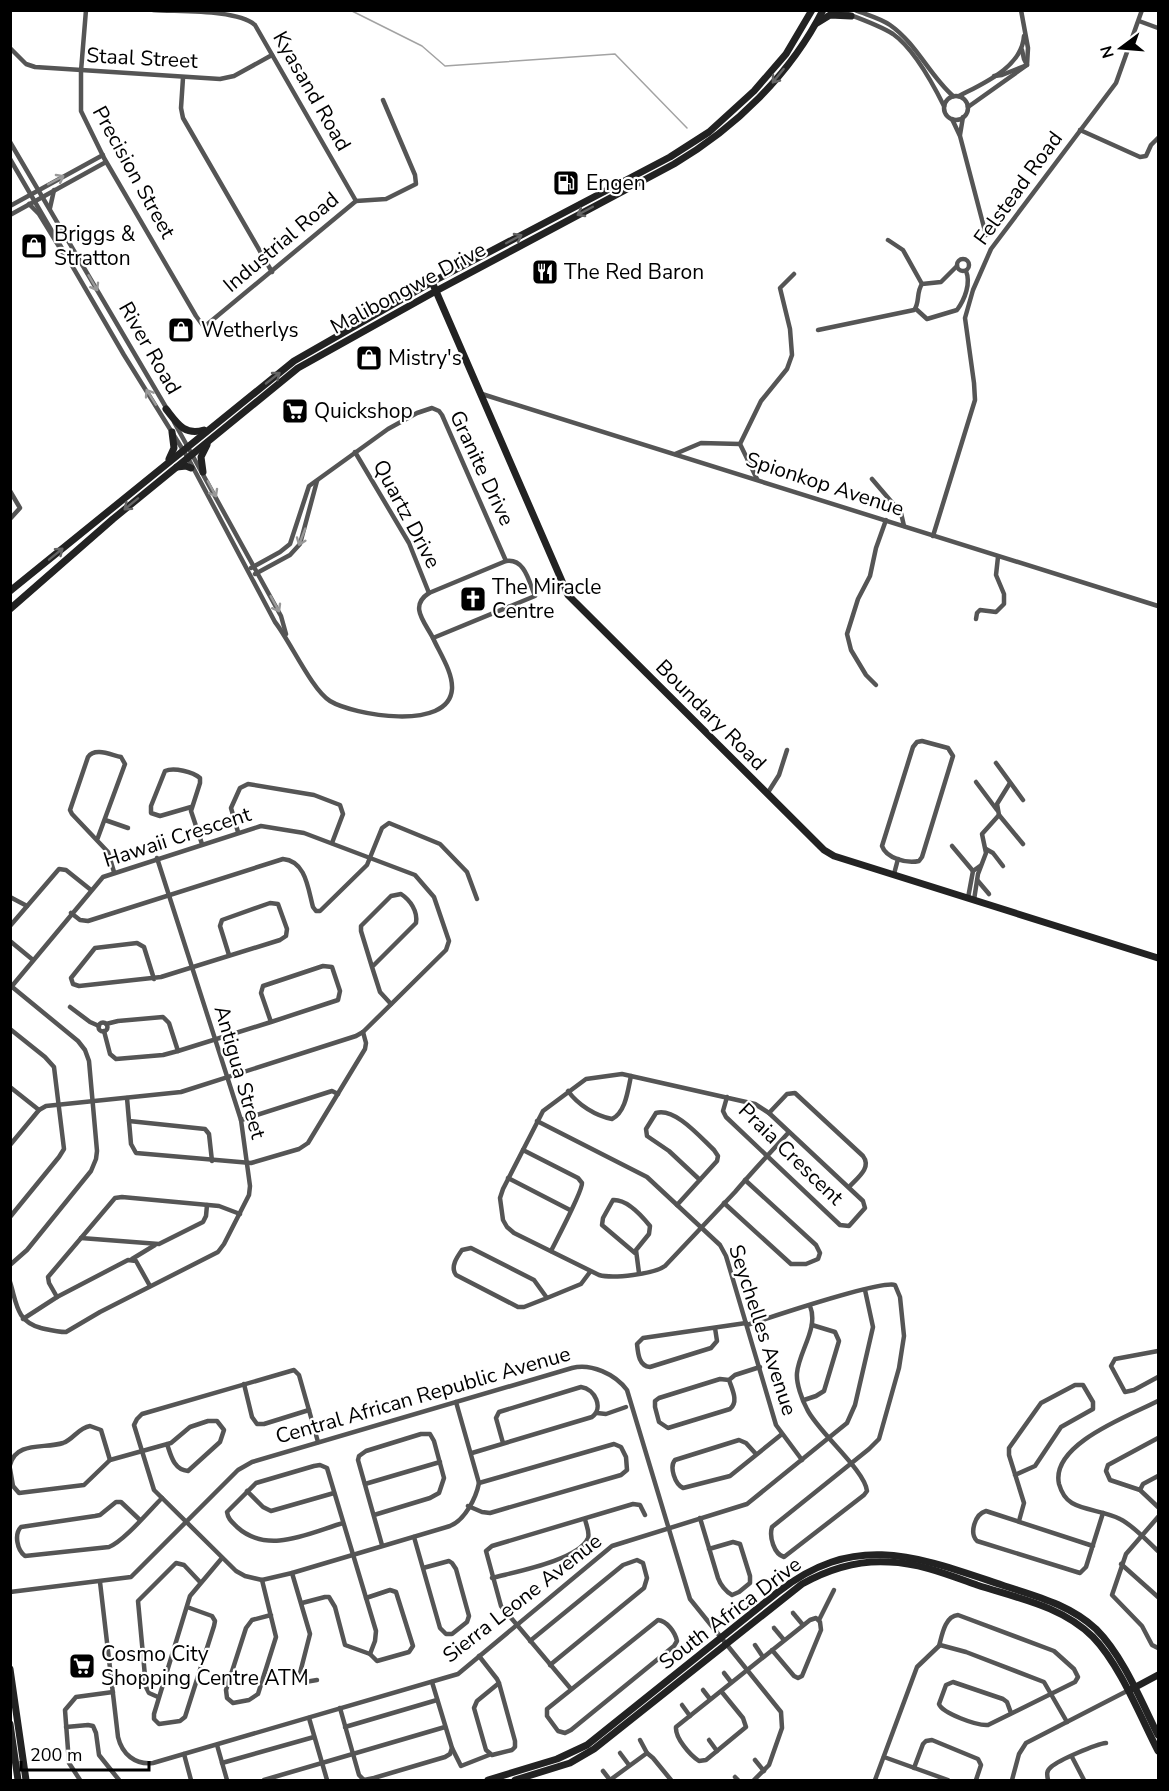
<svg xmlns="http://www.w3.org/2000/svg" width="1169" height="1791" font-family="'Nunito Sans',sans-serif">
<style>
.lines{fill:none;stroke-linecap:round;stroke-linejoin:round}
.stream{stroke:#a3a3a3;stroke-width:1.5}
.street{stroke:#555;stroke-width:4.5}
.secondary{stroke:#222;stroke-width:7}
.oneway{stroke:#646464}
.oneway2{stroke:#999}
.labels{text-anchor:middle;stroke-width:4.5;stroke-linejoin:round;paint-order:stroke}
.street-label{font-size:21px;fill:#000;stroke:#fff}
.poi-label{font-size:21px;fill:#000;stroke:#fff;text-anchor:start}
</style>
<rect width="100%" height="100%" fill="#fff"/>
<g class="lines">
<path class="stream" d="M350 10 422 46 445 66 615 54 687 128"/>
<g class="street">
<path d="M86 10 81 71V111L104 158 196 316 204 327 356 201 386 199 416 184 415 175 383 100"/>
<path d="M153 10C179 12 236 9 255 25L356 201"/>
<path d="M837 10C855 17 877 24 893 34 913 48 933 84 944 106"/>
<path d="M855 10C867 15 880 18 890 25 916 43 930 76 953 96"/>
<path d="M1139 21 1158 28"/>
<path d="M10 48 26 64 35 67 220 79 234 76 272 55"/>
<path d="M994 76 1002 75 1027 65 1024 59 1022 50"/>
<path d="M183 78 181 108 183 118 272 272"/>
<circle cx="956" cy="108" r="12"/>
<path d="M959 96C984 83 1022 67 1024 36"/>
<path d="M968 107 1027 65 1028 48 1021 10"/>
<path d="M952 119 960 136 986 235"/>
<path d="M1080 130 1140 157 1146 156 1151 145 1158 138"/>
<path d="M960 135 963 117"/>
<path d="M10 142 167 409"/>
<path d="M10 159 124 355 188 458 275 622C290 641 312 690 330 701 353 715 449 732 452 689 453 672 439 652 433 638"/>
<path d="M29 204 39 214 63 253"/>
<path d="M10 206 103 155"/>
<path d="M50 208 54 190"/>
<path d="M10 215 106 162"/>
<path d="M888 240 903 250 922 284"/>
<circle cx="963" cy="265" r="6"/>
<path d="M916 309 927 319 957 310C965 299 971 283 966 271"/>
<path d="M818 330 914 310C920 304 916 292 922 284L941 282 957 266"/>
<path d="M482 394 1158 606"/>
<path d="M174 422 281 616 286 634"/>
<path d="M355 452 409 543 429 593C409 606 424 621 433 638L535 596C529 582 525 558 506 561"/>
<path d="M675 454 701 443 740 444"/>
<path d="M757 479 740 444 761 401 787 369 792 355 790 329 780 288 794 274"/>
<path d="M872 479 901 513 904 526"/>
<path d="M10 491 20 508 10 519"/>
<path d="M933 536 975 400 974 383 965 318 973 290 991 249 1116 83 1142 10"/>
<path d="M251 568 280 552 290 544 309 486 388 429 417 413 432 408 439 411 442 415 506 561 429 593"/>
<path d="M255 574 290 555 300 544 317 481"/>
<path d="M976 619 977 613 980 610 996 612 1004 604V594L996 575 998 557"/>
<path d="M876 685 866 675 851 650 847 634 858 599 870 576 876 548 886 520"/>
<path d="M922 741 948 748 953 756 922 857 919 861C907 864 886 858 882 846L913 747 917 742Z"/>
<path d="M996 763 1023 800"/>
<path d="M976 782 997 810"/>
<path d="M767 794 779 775 787 750"/>
<path d="M191 807 160 816 151 813V806L165 771C174 767 193 772 200 778V783L191 811 202 844"/>
<path d="M999 815 1023 844"/>
<path d="M105 820 128 828"/>
<path d="M238 832 231 808 240 788 248 784 314 795 340 805 343 814 332 843"/>
<path d="M97 840 125 764 121 757C111 755 95 747 88 757L70 810 72 814 108 852 114 872"/>
<path d="M952 846 973 871"/>
<path d="M986 849 993 853 1003 866"/>
<path d="M894 874 898 859"/>
<path d="M978 881 989 894"/>
<path d="M10 897 27 906"/>
<path d="M968 898 973 871 980 866"/>
<path d="M974 900 978 874 986 853 982 834 999 815 997 804 1010 783"/>
<path d="M71 913 80 920 88 921 283 859C306 861 308 889 313 907L316 911H320L367 865 382 828 389 823 440 844 467 872 477 899"/>
<path d="M10 926 59 869 66 870 91 890"/>
<path d="M10 941 33 960"/>
<path d="M372 967 361 931V926L391 896 401 894C410 900 418 911 416 923L372 967 380 992 391 1004"/>
<path d="M154 979 144 947 137 943 95 948 71 978 73 984 79 986 161 977 280 940 286 936 287 929 278 904 270 903 222 920 220 926 229 955"/>
<path d="M70 1007 90 1022 99 1026"/>
<circle cx="103" cy="1027" r="4.5"/>
<path d="M106 1024 118 1021 163 1017 169 1023 178 1051"/>
<path d="M10 1029 45 1057 54 1067 64 1149 59 1157 10 1217"/>
<path d="M104 1031 110 1054 116 1059 163 1055 178 1051 271 1022 261 993 263 986 323 966 332 967 340 991 338 1000 271 1022"/>
<path d="M10 1087 39 1110"/>
<path d="M568 1091C578 1105 596 1116 612 1119 626 1112 628 1089 631 1076"/>
<path d="M727 1097 723 1111 726 1117 840 1225 849 1226 865 1208 863 1201 769 1113 755 1104 622 1074 586 1079 543 1111 503 1189 500 1198 503 1220 507 1227 514 1233 599 1275C613 1279 654 1274 665 1266L735 1192C752 1172 771 1152 789 1132"/>
<path d="M127 1098 131 1144 136 1153 251 1163 299 1149 308 1143 365 1049 366 1043 363 1032"/>
<path d="M769 1113 787 1094 795 1093 863 1156C872 1168 857 1178 849 1187"/>
<path d="M241 1120 332 1091 338 1094"/>
<path d="M129 1121 205 1129 209 1134 212 1161"/>
<path d="M537 1121 647 1177 720 1245 726 1256 776 1425 802 1460"/>
<path d="M10 1145 39 1110 46 1106 181 1092 356 1036 363 1032 446 950 449 941 434 897 415 875 304 833 261 826 103 877 12 986"/>
<path d="M523 1150 578 1178 582 1183C583 1190 557 1239 551 1251"/>
<path d="M508 1178 570 1210"/>
<path d="M724 1203 791 1264H806L818 1259 820 1253 816 1245 745 1180"/>
<path d="M677 1205 717 1161 718 1156 714 1150C701 1138 675 1107 656 1113L646 1129 647 1136 669 1151 700 1180"/>
<path d="M81 1238 159 1244 203 1222 206 1216 207 1205"/>
<path d="M635 1253 602 1225 603 1218 613 1200C627 1199 642 1216 650 1226L649 1234 636 1250 639 1273"/>
<path d="M132 1259 155 1245"/>
<path d="M10 1265 27 1250 91 1171 96 1159 97 1151 89 1061 85 1050 78 1041 11 986"/>
<path d="M10 1282C17 1304 16 1321 41 1328 50 1330 57 1332 66 1332L100 1312 218 1252 224 1244 249 1195 250 1186 241 1120 157 858"/>
<path d="M57 1297 49 1283 48 1277 115 1198 122 1197 219 1206 240 1214"/>
<path d="M547 1298 524 1307H518L456 1275C450 1267 457 1257 462 1250L471 1248 534 1280 547 1298 581 1284 590 1272"/>
<path d="M23 1319 57 1297 128 1260 136 1261 150 1286"/>
<path d="M747 1325C768 1318 882 1280 895 1285L900 1297 904 1336 899 1368 879 1439 869 1449 772 1527C769 1537 774 1554 784 1557L864 1495 867 1491C865 1470 817 1431 807 1409 802 1400 796 1383 797 1373 799 1351 819 1328 810 1306"/>
<path d="M715 1328 717 1341 711 1348 650 1367C639 1366 638 1354 637 1344L643 1338 746 1323"/>
<path d="M1158 1351 1115 1359 1111 1366 1125 1392 1134 1390 1158 1377"/>
<path d="M729 1380C732 1389 739 1402 730 1409L668 1428 659 1422 655 1407V1401L659 1398 720 1379 729 1380 735 1375 760 1367"/>
<path d="M244 1384 252 1417 257 1424H264L309 1410"/>
<path d="M804 1400 816 1396 824 1391 839 1341 835 1332 812 1325"/>
<path d="M1158 1401C1131 1415 1050 1444 1059 1484 1061 1491 1065 1499 1072 1503 1086 1511 1105 1511 1120 1519 1134 1526 1147 1541 1158 1551"/>
<path d="M597 1413 606 1414 626 1407"/>
<path d="M1158 1438 1108 1465 1106 1471 1110 1480 1140 1490 1158 1507"/>
<path d="M318 1442 299 1375 294 1370 142 1414 137 1419 134 1425 154 1490 236 1571 245 1576 262 1580 292 1573 450 1526C465 1520 476 1498 479 1483L456 1402"/>
<path d="M472 1453 592 1417C604 1408 595 1389 581 1387L499 1412 496 1418 503 1443"/>
<path d="M756 1454 746 1443 739 1440 675 1460C669 1467 675 1484 683 1488L730 1476 782 1434"/>
<path d="M10 1465C16 1441 44 1449 63 1443 74 1439 78 1428 90 1426L101 1430 110 1460"/>
<path d="M10 1469 13 1486 19 1493 84 1485 110 1460 171 1443 190 1427 208 1421H217L224 1430 220 1442 188 1471C174 1470 171 1456 167 1444"/>
<path d="M1015 1475 1035 1466 1061 1427 1093 1409V1402L1083 1385H1075L1041 1403 1009 1448V1455L1024 1503 1019 1521"/>
<path d="M365 1484 440 1462"/>
<path d="M1140 1490 1143 1484 1158 1476"/>
<path d="M247 1491 263 1507 271 1511 334 1493"/>
<path d="M468 1506 482 1512 490 1513 621 1475 627 1470 626 1457 621 1447 614 1444 479 1483"/>
<path d="M374 1515 430 1498 439 1493 444 1478 434 1441 430 1434H421L366 1451 359 1456 358 1460 382 1545"/>
<path d="M1158 1517 1126 1554 1112 1595 1142 1626 1152 1645 1158 1648"/>
<path d="M700 1518 718 1578C720 1584 726 1592 732 1595L739 1592 750 1583V1576L740 1544 733 1542 709 1549"/>
<path d="M140 1520 121 1502H116L100 1515 95 1516 21 1527C14 1534 17 1550 25 1556L109 1547C124 1541 149 1511 162 1498"/>
<path d="M343 1523C309 1533 268 1555 237 1527 232 1522 228 1519 227 1512L256 1483 314 1466 320 1465 327 1468 376 1631 375 1641 370 1654"/>
<path d="M414 1537 440 1628 446 1634H452L467 1622 469 1616 456 1569 452 1563 449 1561 423 1568"/>
<path d="M1093 1546 986 1511C975 1514 969 1533 977 1541L1080 1573 1086 1567 1103 1513"/>
<path d="M1121 1564 1158 1597"/>
<path d="M292 1573 310 1634 299 1677 305 1682 317 1680"/>
<path d="M492 1578C514 1572 579 1560 588 1538 590 1532 586 1525 585 1519"/>
<path d="M262 1580 276 1637 258 1694 249 1700 233 1703 227 1698 226 1690 246 1628 252 1620 271 1615"/>
<path d="M100 1582 118 1737C122 1754 135 1765 153 1763L458 1674 612 1546 747 1504 847 1423 855 1405 873 1327 865 1290"/>
<path d="M10 1592 131 1577 238 1470 252 1462 572 1368C591 1363 615 1374 627 1390L690 1599 781 1712 782 1728 769 1765 754 1780"/>
<path d="M302 1603 325 1597H329L335 1607 345 1645 370 1654 377 1661 409 1652 413 1646 396 1592 390 1590 366 1598"/>
<path d="M187 1607 212 1616 215 1621 214 1626 185 1717 180 1721 159 1724 154 1719V1714L190 1596 222 1558"/>
<path d="M793 1613 803 1625"/>
<path d="M658 1620C667 1621 675 1632 677 1641L674 1646 571 1730 565 1733 558 1731 547 1716V1709Z"/>
<path d="M819 1620 834 1590"/>
<path d="M774 1628 784 1640"/>
<path d="M530 1641 623 1565 637 1560 643 1563 647 1578 644 1588 550 1665"/>
<path d="M755 1645 763 1657"/>
<path d="M939 1646C942 1635 945 1616 958 1615L1054 1651 1074 1669 1078 1677 1075 1682 988 1725C977 1726 942 1713 939 1704L946 1685 953 1682 1003 1699 1007 1702 1011 1713"/>
<path d="M479 1656 497 1679 499 1683 515 1741V1747L512 1750 492 1755 486 1750 474 1708 477 1701 499 1683"/>
<path d="M724 1673 731 1682"/>
<path d="M571 1689 501 1606 486 1551 492 1546 633 1504 640 1505 645 1515"/>
<path d="M703 1690 710 1699"/>
<path d="M721 1691 743 1718 746 1727 706 1760 699 1761C690 1755 675 1738 676 1727L810 1620 816 1618 820 1622 821 1630 802 1676 798 1678 794 1676 772 1650"/>
<path d="M158 1697 149 1693 146 1687 138 1601 176 1563 184 1565 200 1582"/>
<path d="M682 1705 690 1716"/>
<path d="M340 1708 359 1775 364 1780 374 1778 445 1757 450 1754 452 1748 432 1682"/>
<path d="M309 1718 327 1780"/>
<path d="M66 1727 88 1725 93 1726 96 1733 99 1755 119 1780"/>
<path d="M345 1727 437 1700"/>
<path d="M640 1740 647 1753"/>
<path d="M709 1740 717 1751"/>
<path d="M217 1745 227 1780"/>
<path d="M452 1748 461 1766 489 1755"/>
<path d="M620 1753 629 1765"/>
<path d="M184 1754 191 1780"/>
<path d="M884 1757 948 1780"/>
<path d="M1072 1757 1084 1780"/>
<path d="M755 1760 764 1771"/>
<path d="M222 1763 314 1737"/>
<path d="M914 1768 923 1744 926 1741 932 1740 978 1759 981 1765 976 1780"/>
<path d="M603 1771 610 1780"/>
<path d="M735 1777 738 1780"/>
<path d="M80 1780 69 1763 65 1710 76 1697 113 1692"/>
<path d="M264 1780 445 1727"/>
<path d="M610 1780 647 1753 653 1758 671 1780"/>
<path d="M875 1780 917 1667 940 1645 966 1652 1044 1682 1067 1722"/>
<path d="M1012 1780 1019 1754 1026 1743 1127 1691"/>
<path d="M1048 1780C1047 1775 1046 1771 1051 1767 1059 1760 1096 1744 1106 1743"/>
</g>
<g class="secondary">
<path d="M817 23 830 15 851 16"/>
<path d="M432 282 568 595 824 850 834 856 1158 958"/>
<path d="M166 409C177 423 184 436 204 430"/>
<path d="M169 459 174 448 172 432"/>
<path d="M177 467 186 466 191 468"/>
<path d="M203 472 201 457 207 445"/>
<path d="M10 591 294 361 432 282 670 157 709 132 754 91 786 54 812 10"/>
<path d="M10 609 113 519 298 368 436 291 674 164C735 128 790 75 823 10"/>
<path d="M10 1669 26 1780"/>
<path d="M1130 1690 1158 1675"/>
<path d="M10 1724 18 1780"/>
<path d="M488 1780 557 1759 587 1745 778 1592C856 1531 918 1557 1002 1585 1035 1596 1069 1604 1096 1629 1123 1656 1141 1701 1158 1735"/>
<path d="M515 1780 570 1763 594 1749 802 1584C829 1569 858 1560 889 1562 920 1563 949 1575 977 1585 1017 1598 1062 1606 1093 1637 1120 1665 1140 1716 1158 1751"/>
</g>
</g>
<defs><path id="oneway-shaft" d="M-6 0H5M1.5-3L5.5 0L1.5 3" fill="none" stroke-width="1.6" stroke-linecap="round" stroke-linejoin="round" transform="scale(1.5)"/></defs>
<g class="oneway">
<use href="#oneway-shaft" transform="translate(778 76) rotate(129)"/>
<use href="#oneway-shaft" transform="translate(585 211) rotate(152)"/>
<use href="#oneway-shaft" transform="translate(514 239) rotate(-28)"/>
<use href="#oneway-shaft" transform="translate(273 378) rotate(-38)"/>
<use href="#oneway-shaft" transform="translate(131 504) rotate(141)"/>
<use href="#oneway-shaft" transform="translate(56 554) rotate(-39)"/>
</g>
<g class="oneway2">
<use href="#oneway-shaft" transform="translate(56 180) rotate(-28)"/>
<use href="#oneway-shaft" transform="translate(93 283) rotate(60)"/>
<use href="#oneway-shaft" transform="translate(151 397) rotate(-122)"/>
<use href="#oneway-shaft" transform="translate(212 489) rotate(62)"/>
<use href="#oneway-shaft" transform="translate(302 537) rotate(111)"/>
<use href="#oneway-shaft" transform="translate(275 604) rotate(61)"/>
</g>
<defs>
<symbol id="fuel-square" viewBox="-11 -11 22 22"><rect x="-9" y="-9" width="18" height="18" rx="4" fill="#000" stroke="#fff"/><path d="M-5.5-6h7V0h2V4h1.3V-2.5L3-4.5l.8-.8L6-3V5H2.5V1h-1V6h-7ZM-4.2-4.7v3.2H.2V-4.7Z" fill="#fff"/></symbol>
<symbol id="shop-square" viewBox="-11 -11 22 22"><rect x="-9" y="-9" width="18" height="18" rx="4" fill="#000" stroke="#fff"/><path d="M-5-2.5h2.3a2.7 3.5 0 0 1 5.4 0H5L5.5 6h-11ZM-1.5-2.5h3a1.5 2.3 0 0 0-3 0Z" fill="#fff"/></symbol>
<symbol id="restaurant-square" viewBox="-11 -11 22 22"><rect x="-9" y="-9" width="18" height="18" rx="4" fill="#000" stroke="#fff"/><path d="M-5-6h1v4h1v-4h1v4h1v-4h1v5L-1.5 .5V6h-2V.5L-5-1ZM5-6V6H3V1.5H1.5Q1.5-4 5-6Z" fill="#fff"/></symbol>
<symbol id="supermarket-square" viewBox="-11 -11 22 22"><rect x="-9" y="-9" width="18" height="18" rx="4" fill="#000" stroke="#fff"/><path d="M-6-5.5h2.5l.6 2H6L4.5 2H-2.5L-4.4-4H-6ZM-1.5 3.2a1.3 1.3 0 1 0 .1 0ZM3 3.2a1.3 1.3 0 1 0 .1 0Z" fill="#fff"/></symbol>
<symbol id="church-square" viewBox="-11 -11 22 22"><rect x="-9" y="-9" width="18" height="18" rx="4" fill="#000" stroke="#fff"/><path d="M-1.2-6h2.4v3.5h3.3v2.4h-3.3V6h-2.4V-.1h-3.3v-2.4h3.3Z" fill="#fff"/></symbol>
</defs>
<g fill-rule="evenodd">
<use href="#fuel-square" x="551" y="168" width="30" height="30"/>
<use href="#shop-square" x="19" y="231" width="30" height="30"/>
<use href="#restaurant-square" x="530" y="257" width="30" height="30"/>
<use href="#shop-square" x="166" y="315" width="30" height="30"/>
<use href="#shop-square" x="354" y="343" width="30" height="30"/>
<use href="#supermarket-square" x="280" y="396" width="30" height="30"/>
<use href="#church-square" x="458" y="584" width="30" height="30"/>
<use href="#supermarket-square" x="67" y="1651" width="30" height="30"/>
</g>
<g class="labels">
<g class="street-label">
<text transform="translate(142 58) rotate(3)" y="7">Staal Street</text>
<text transform="translate(312 91) rotate(60)" y="7">Kyasand Road</text>
<text transform="translate(134 172) rotate(61)" y="7">Precision Street</text>
<text transform="translate(1018 188) rotate(-54)" y="7">Felstead Road</text>
<text transform="translate(281 242) rotate(-40)" y="7">Industrial Road</text>
<text transform="translate(408 288) rotate(-28)" y="7">Malibongwe Drive</text>
<text transform="translate(150 348) rotate(60)" y="7">River Road</text>
<text transform="translate(482 468) rotate(65)" y="7">Granite Drive</text>
<text transform="translate(825 484) rotate(18)" y="7">Spionkop Avenue</text>
<text transform="translate(407 514) rotate(62)" y="7">Quartz Drive</text>
<text transform="translate(711 715) rotate(45)" y="7">Boundary Road</text>
<text transform="translate(177 837) rotate(-18)" y="7">Hawaii Crescent</text>
<text transform="translate(240 1072) rotate(74)" y="7">Antigua Street</text>
<text transform="translate(791 1154) rotate(44)" y="7">Praia Crescent</text>
<text transform="translate(763 1330) rotate(72)" y="7">Seychelles Avenue</text>
<text transform="translate(423 1395) rotate(-16)" y="7">Central African Republic Avenue</text>
<text transform="translate(522 1598) rotate(-38)" y="7">Sierra Leone Avenue</text>
<text transform="translate(730 1613) rotate(-37)" y="7">South Africa Drive</text>
</g>
<g class="poi-label">
<text x="586" y="190">Engen</text>
<text x="54" y="241">Briggs &amp;<tspan x="54" dy="24">Stratton</tspan></text>
<text x="564" y="279">The Red Baron</text>
<text x="201" y="337">Wetherlys</text>
<text x="388" y="365">Mistry's</text>
<text x="314" y="418">Quickshop</text>
<text x="492" y="594">The Miracle<tspan x="492" dy="24">Centre</tspan></text>
<text x="101" y="1661">Cosmo City<tspan x="101" dy="24">Shopping Centre ATM</tspan></text>
</g>
</g>
<rect width="1169" height="1791" fill="none" stroke="#000000" stroke-width="24"/>
<g transform="translate(1121 48) rotate(254)" stroke="#ffffff" stroke-width="4.5" paint-order="stroke">
<path d="M0-4.5L10 22L0 15L-10 22Z" fill="#000000"/>
<text y="-9" font-size="16" font-weight="bold" text-anchor="middle" fill="#000000">N</text>
</g>
<path d="M21 1761v9h128v-9" fill="none" stroke="#000000" stroke-width="3"/>
<text x="30" y="1761" font-size="18" fill="#000000" stroke="#ffffff" stroke-width="4.5" paint-order="stroke">200 m</text>
</svg>
